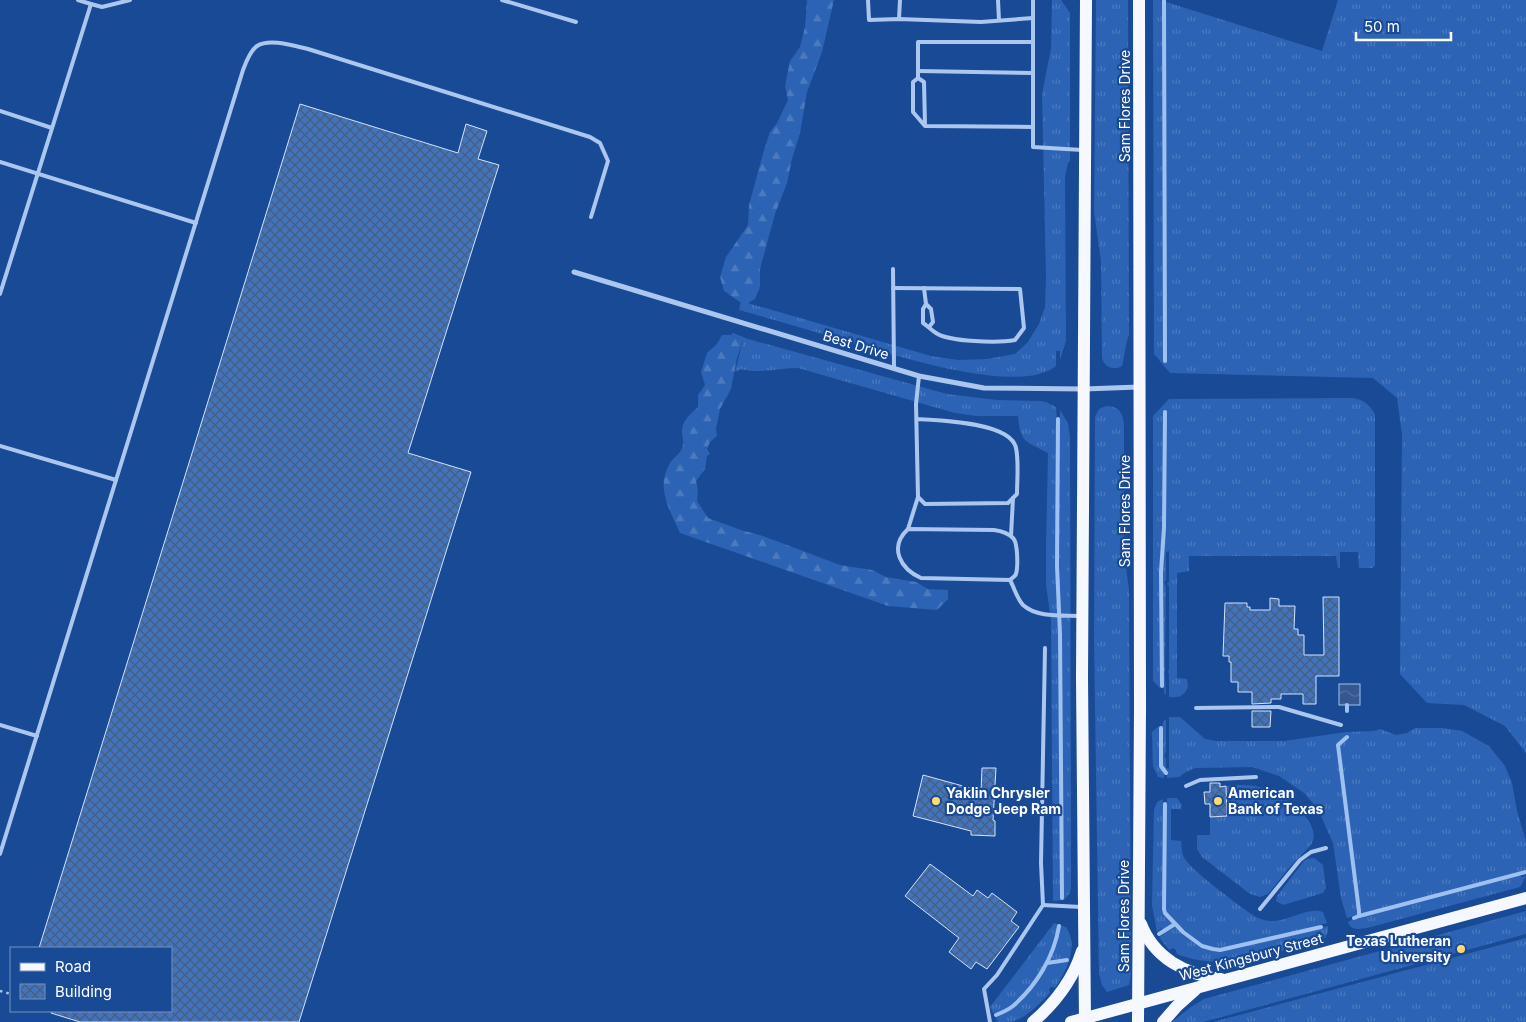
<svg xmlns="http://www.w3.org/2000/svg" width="1526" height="1022" font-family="Inter,sans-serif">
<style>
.grass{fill:url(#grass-tufts)}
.forest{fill:url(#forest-firs)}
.water{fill:url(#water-waves);stroke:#9ec1f2}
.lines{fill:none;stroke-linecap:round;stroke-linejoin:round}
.stream{stroke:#9ec1f2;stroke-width:4}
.building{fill:url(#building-cross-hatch);stroke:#d2e3fb}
.path{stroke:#abc7f0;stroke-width:2.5;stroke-dasharray:2.5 4;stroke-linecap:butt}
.lane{stroke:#abc7f0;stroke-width:4}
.street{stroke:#abc7f0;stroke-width:5}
.primary{stroke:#f5f8ff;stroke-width:12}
.poi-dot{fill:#ffdb6b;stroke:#194a96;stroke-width:2}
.labels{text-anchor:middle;stroke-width:4.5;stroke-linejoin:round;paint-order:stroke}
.street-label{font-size:14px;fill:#fff;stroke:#194a96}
.poi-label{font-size:14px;font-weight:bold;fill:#fff;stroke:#194a96;text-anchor:start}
</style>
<defs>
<pattern id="grass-tufts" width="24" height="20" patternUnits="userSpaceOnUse" patternTransform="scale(1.25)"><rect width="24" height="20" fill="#2d63b4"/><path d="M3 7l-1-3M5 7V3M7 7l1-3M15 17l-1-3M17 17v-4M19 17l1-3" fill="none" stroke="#4c7abf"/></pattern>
<pattern id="forest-firs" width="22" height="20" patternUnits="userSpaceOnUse" patternTransform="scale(1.25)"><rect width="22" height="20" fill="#2d63b4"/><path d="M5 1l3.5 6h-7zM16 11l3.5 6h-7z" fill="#4c7abf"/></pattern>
<pattern id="water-waves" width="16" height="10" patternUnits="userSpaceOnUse" patternTransform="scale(1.25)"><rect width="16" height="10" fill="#355890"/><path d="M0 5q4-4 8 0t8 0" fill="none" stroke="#5371a1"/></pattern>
<pattern id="building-cross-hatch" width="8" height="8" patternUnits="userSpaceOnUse" patternTransform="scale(1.25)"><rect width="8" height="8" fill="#4273bd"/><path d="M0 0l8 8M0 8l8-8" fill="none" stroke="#485e7f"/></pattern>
</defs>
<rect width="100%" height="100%" fill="#194a96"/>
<g class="grass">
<path d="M1052 0H1061L1070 13V161L1068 163 1065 177 1066 341 1060 360V351H1056V366C1019 397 889 353 845 341 810 330 774 320 739 310L741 301 931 356 958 360 987 359 1015 354 1028 342 1039 324 1045 307 1046 277 1042 94 1051 48Z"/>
<path d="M1096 0H1128L1129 335C1125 345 1125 355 1122 366 1114 371 1104 367 1102 358L1101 261 1094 212Z"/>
<path d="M1153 0H1160L1179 6 1322 51 1338 0H1526V753L1505 726 1464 705 1427 703 1400 674 1402 435 1397 398 1373 378 1170 373 1154 354Z"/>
<path d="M733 333 748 339 947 394 997 400 1040 401 1046 402 1056 407 1057 423H1060V410L1068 423 1070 437 1071 858V888L1070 893 1064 900 1053 901 1051 620 1046 585V546L1048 453C1026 441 1020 443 1018 416H976L955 413 798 368C778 368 759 374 741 369L735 372 743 340 731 335Z"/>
<path d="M1351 398C1363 399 1369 404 1375 414V566L1372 568H1359L1358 552H1340V568H1338L1336 556H1189V571L1177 573V678L1187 679 1188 686C1185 696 1179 698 1169 697V674L1168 672 1169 669V586L1167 584 1169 582V551L1166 552V580L1164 582 1166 587 1165 674 1166 695 1164 692V681H1160V688L1153 681V416L1169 399Z"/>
<path d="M1106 406C1119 406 1123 413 1124 425V553L1129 590 1131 974 1129 985 1107 992 1102 985 1099 974 1094 639 1095 417 1099 409Z"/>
<path d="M1169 717H1180L1205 739 1216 741H1284L1346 732 1374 731 1380 729 1396 735 1407 733 1415 728H1443L1462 731 1489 746 1505 766 1512 783 1517 811 1526 841V870L1520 872 1521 877 1526 876 1520 887 1367 928C1359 929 1351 931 1348 922L1355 918 1354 916 1347 918 1341 898 1333 843 1318 809 1304 793 1279 776 1252 767 1195 768 1186 772 1179 777 1167 778V771L1164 770V778L1158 777 1153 766 1152 732 1159 726V732H1162L1163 722 1166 719V751L1164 757 1166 758V768L1169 769Z"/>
<path d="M1238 785C1249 785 1260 786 1270 790 1287 797 1324 824 1311 845L1289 868 1268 894 1260 897 1250 894 1202 857 1197 849V835H1210V817L1227 816V786Z"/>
<path d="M1167 798H1177L1182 805 1181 809H1171V840L1181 841C1182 847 1181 853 1185 859 1193 872 1242 908 1256 917 1261 919 1266 921 1271 921 1287 922 1309 906 1323 912L1327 923 1319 925 1320 928 1328 926C1329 933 1326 939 1319 941 1272 953 1224 973 1177 954L1176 950 1173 948 1169 950 1159 937 1164 934 1162 928 1157 932 1152 905 1154 810 1157 802 1163 799V806H1167Z"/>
<path d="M1314 858 1323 865 1326 888 1323 893 1283 905 1276 901 1277 896 1304 861 1307 859Z"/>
<path d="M1526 911V934L1203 1022H1172L1191 1007 1204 999Z"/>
<path d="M1054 923 1066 927C1079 945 1067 971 1055 988L1051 987 1049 989 1050 993C1041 1003 1024 1020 1010 1022 1006 1022 1002 1022 998 1022L990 1007Z"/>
<path d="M1526 938V1022H1213Z"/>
</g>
<g class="forest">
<path d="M807 0H834L822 52 807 92 800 133 792 159 787 183 775 214 760 269V287L755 299 744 305 724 291 720 277 726 257 748 225 749 205 764 150 770 132 777 123 788 100 785 86 790 61 800 47 805 27Z"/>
<path d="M722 335H731L743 340 737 358 731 389 720 409 716 429 717 436 710 442 707 449 710 454 707 456 705 469 696 481 698 490 697 501 708 518 741 530 763 536 840 565 872 570 886 577 916 582 928 589 948 590V599L937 610 888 606 680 533C670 510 655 488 670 463 674 457 682 453 683 444 684 441 682 436 682 433 681 422 690 414 698 407V395L705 385 701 372 707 353 717 344Z"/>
</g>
<rect class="water" x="1339" y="684" width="21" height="21"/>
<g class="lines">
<g class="stream">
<path d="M1164 0 1165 361"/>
<path d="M1058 419 1057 566 1060 634 1062 898"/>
<path d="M1162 686 1161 572 1164 528 1165 412"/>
<path d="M1347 711V705"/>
<path d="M1161 728V766L1166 773"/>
<path d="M1347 737 1338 745 1359 911V916L1354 918"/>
<path d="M1165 804 1164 909 1165 913 1183 932 1202 946 1213 949 1220 950 1321 927"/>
<path d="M1359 916 1526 872"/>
<path d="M1159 934 1175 924"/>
<path d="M1047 963 1067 960"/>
<path d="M996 1015C1001 1013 1008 1010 1013 1006 1036 986 1054 957 1059 926"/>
</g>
</g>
<g class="building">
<path d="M300 104 458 153 466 124 487 131 478 159 499 165 408 453 471 472 299 1022H80L51 1013 52 1011H171V948H39Z"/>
<path d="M1323 597H1339V676H1316V704H1303V694H1281V699H1271V703L1252 704V692H1238V682H1231V662H1229V656H1223L1225 603H1247V607H1250V610H1270V598L1279 599V606H1295L1294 629H1298V635H1304V655H1324Z"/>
<path d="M1252 711H1271L1270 727H1252Z"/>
<path d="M982 768H996L993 820 995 821V836L971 835V831L913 816 923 775 981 791Z"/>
<path d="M1210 783H1220V787L1226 786 1227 816 1210 817V804H1205L1204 792H1210Z"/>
<path d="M930 864 973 896 977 890 988 898 992 893 1017 912 1011 921 1019 927 987 969 976 962 971 969 949 952 959 938 905 896Z"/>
</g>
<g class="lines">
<path class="path" d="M0 991 11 994"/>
<g class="lane">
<path d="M502 0 576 22"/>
<path d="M868 0 869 20 899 19 981 22 1033 18"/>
<path d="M998 0 999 20"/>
<path d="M1033 0V42"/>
<path d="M91 4 102 7 130 0"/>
<path d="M899 19 900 0"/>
<path d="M918 71 1033 73"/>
<path d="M918 78 924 82 925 125"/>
<path d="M0 111 52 128"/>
<path d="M1033 127 925 126 913 112V82L918 78V42H1033V147L1082 150"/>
<path d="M0 162 196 223"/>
<path d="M893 269 894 368"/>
<path d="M893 288 1020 289 1024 328 1015 340C999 343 949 342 936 333 931 330 928 326 923 323V309L926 304"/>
<path d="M924 288 926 304 931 309 933 322 929 327"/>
<path d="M0 294 91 4 78 0"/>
<path d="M917 419C938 420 1011 422 1016 448 1019 462 1017 480 1017 494L1008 503 925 504 918 497 916 404 919 376"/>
<path d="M0 446 116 480 243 70C246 62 250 51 257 46 270 38 294 46 308 49L590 137 600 143 608 161 591 217"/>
<path d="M908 529 918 497"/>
<path d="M1011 536 1013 498"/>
<path d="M1010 580C1012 578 1015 577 1016 574 1018 567 1018 543 1013 538 1008 533 1001 531 994 530L908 529C888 548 901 569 921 578L1010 580C1014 587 1017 599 1023 605 1037 618 1063 615 1081 616"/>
<path d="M1196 708 1279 707 1341 725"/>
<path d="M0 725 37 736"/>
<path d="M1186 786 1200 780 1256 777"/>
<path d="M0 854 116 480"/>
<path d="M1043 905 1081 907"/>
<path d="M1260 909 1300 860 1311 852 1326 848"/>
<path d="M990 1022 984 989 997 975 1043 905 1041 863 1045 648"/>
</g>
<path class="street" d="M574 272 919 376 984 388 1084 389 1139 387"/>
<g class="primary">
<path d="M1141 924C1154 958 1186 975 1221 979"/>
<path d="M1033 1022C1055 1003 1073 980 1082 951"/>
<path d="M1071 1022 1526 898"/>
<path d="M1085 1022 1082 677 1086 0"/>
<path d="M1138 1022 1140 709 1139 0"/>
<path d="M1163 1022 1177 1006 1195 990"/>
</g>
</g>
<g class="poi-dot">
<circle cx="936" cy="801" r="5"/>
<circle cx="1218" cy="801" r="5"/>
<circle cx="1461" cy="949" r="5"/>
</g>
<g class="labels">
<g class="street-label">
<text transform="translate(1125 106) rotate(-90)" y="5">Sam Flores Drive</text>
<text transform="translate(856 345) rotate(17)" y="5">Best Drive</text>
<text transform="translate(1125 511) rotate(-90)" y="5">Sam Flores Drive</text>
<text transform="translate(1124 916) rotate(-90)" y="5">Sam Flores Drive</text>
<text transform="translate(1251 957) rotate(-15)" y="5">West Kingsbury Street</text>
</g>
<g class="poi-label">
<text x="946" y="798">Yaklin Chrysler<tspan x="946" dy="16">Dodge Jeep Ram</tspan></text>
<text x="1228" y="798">American<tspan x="1228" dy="16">Bank of Texas</tspan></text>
<text x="1451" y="946" text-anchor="end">Texas Lutheran<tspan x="1451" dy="16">University</tspan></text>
</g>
</g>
<rect x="10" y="947" width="162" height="65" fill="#194a96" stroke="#7592c0"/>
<rect x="20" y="963" width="25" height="8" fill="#f5f8ff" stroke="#7592c0"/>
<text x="55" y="972" font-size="15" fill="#ffffff">Road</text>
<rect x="20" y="984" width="25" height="15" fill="url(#building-cross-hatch)" stroke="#7592c0"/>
<text x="55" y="997" font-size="15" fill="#ffffff">Building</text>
<path d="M1356 32v8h95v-8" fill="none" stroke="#ffffff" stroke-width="2.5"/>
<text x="1364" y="32" font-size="15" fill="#ffffff" stroke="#194a96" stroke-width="4" paint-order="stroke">50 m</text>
</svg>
